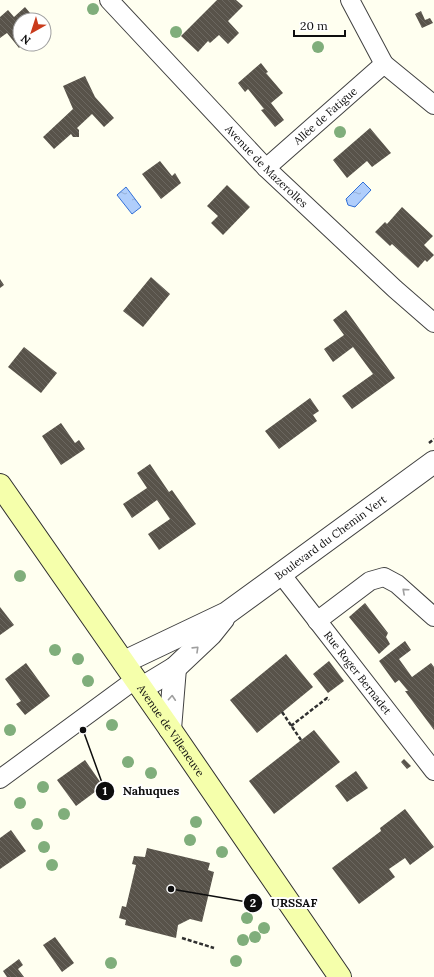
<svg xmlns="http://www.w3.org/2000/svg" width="434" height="977" font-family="Lora,serif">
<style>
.water{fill:url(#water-ripples);stroke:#3270d7}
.building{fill:url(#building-back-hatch)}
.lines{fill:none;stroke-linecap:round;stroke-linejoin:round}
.minor-casing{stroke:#414141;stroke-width:20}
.tertiary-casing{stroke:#414141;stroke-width:24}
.secondary-casing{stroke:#303030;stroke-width:24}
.path{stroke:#303030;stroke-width:2.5;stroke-dasharray:4 2;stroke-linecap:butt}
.minor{stroke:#fff;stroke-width:18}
.tertiary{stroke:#fff;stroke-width:22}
.secondary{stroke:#f5ffab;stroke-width:22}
.tree{fill:#80ae7b}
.oneway{stroke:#9f9f9f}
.labels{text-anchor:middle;stroke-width:4;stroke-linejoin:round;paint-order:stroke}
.street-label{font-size:11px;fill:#0e0e0e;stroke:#fff}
.leader{fill:none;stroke:#0e0e0e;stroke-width:1.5}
.callout-dot{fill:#0e0e0e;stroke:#fff;stroke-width:1.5}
.mark-label{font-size:12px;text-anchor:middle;font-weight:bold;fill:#fff}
.callout-label{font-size:12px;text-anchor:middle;font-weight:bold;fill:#0e0e0e;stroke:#fff;stroke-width:4;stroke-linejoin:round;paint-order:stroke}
</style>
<defs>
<pattern id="water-ripples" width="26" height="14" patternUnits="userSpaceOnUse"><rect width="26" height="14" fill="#b0cefb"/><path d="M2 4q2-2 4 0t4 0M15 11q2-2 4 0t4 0" fill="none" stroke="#96b0d6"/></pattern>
<pattern id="building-back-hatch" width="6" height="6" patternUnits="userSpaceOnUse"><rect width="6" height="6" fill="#58534a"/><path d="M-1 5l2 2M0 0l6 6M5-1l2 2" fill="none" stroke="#6b6760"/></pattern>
</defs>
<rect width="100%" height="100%" fill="#fffff0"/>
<g class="water">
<path d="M363 182 371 190 355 207 348 205 346 199Z"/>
<path d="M126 187 141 207 132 214 117 195Z"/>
</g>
<g class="building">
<path d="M217 0H236L243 6 228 21 239 33 228 44 219 35 210 43 208 41 198 52 181 36Z"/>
<path d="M25 7 36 20H20V44H23L19 48 7 33 0 38V17L8 10 14 17Z"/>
<path d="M421 11 425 20 430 18 433 23 422 28 415 14Z"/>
<path d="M261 63 268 72 266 73 283 93 271 103 284 120 275 127 261 110 264 109 248 89 245 92 238 83Z"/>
<path d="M85 76 95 97 114 118 104 127 92 114 77 128 79 130V137H73L71 134 54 149 43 137 73 109 63 86Z"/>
<path d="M370 128 391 153 372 167 367 161 347 178 333 160Z"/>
<path d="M160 161 172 176 175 173 181 183 161 199 142 174Z"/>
<path d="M227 185 250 207 223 235 211 223 218 216 207 206Z"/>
<path d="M402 207 433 236 424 245 434 255 427 262 425 260 418 268 392 244 390 246 375 232 385 222 387 224Z"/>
<path d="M151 277 170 294 143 327 123 311Z"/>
<path d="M0 279 4 285 0 288Z"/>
<path d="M346 310 395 378 352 409 342 396 373 374 353 347 333 362 324 349 344 335 333 320Z"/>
<path d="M24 347 57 373 41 393 8 367Z"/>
<path d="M310 398 319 411 313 415 317 421 279 449 265 431Z"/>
<path d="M61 423 75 443 79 440 85 449 61 465 42 436Z"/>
<path d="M150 464 169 492 172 490 196 524 159 550 148 534 170 519 157 500 132 518 123 504 147 488 137 473Z"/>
<path d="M365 603 388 633 386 637 390 644 379 654 349 617Z"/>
<path d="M0 607 14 625 0 635Z"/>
<path d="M405 641 411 650 399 659 412 677 431 663 434 667V730L405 691H408L399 680 395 683 379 661Z"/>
<path d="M286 654 313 687 257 733 230 700Z"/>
<path d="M329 661 344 681 328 693 313 674Z"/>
<path d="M26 663 50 696 25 715 16 704 21 701 5 679Z"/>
<path d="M314 730 340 762 274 814 249 781Z"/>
<path d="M404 759 411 766 407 769 401 762Z"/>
<path d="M85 760 103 786 76 806 57 780Z"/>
<path d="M356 771 368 788 347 802 335 786Z"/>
<path d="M405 809 434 847 410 865 405 858 389 869 395 877 359 904 332 868 381 831 380 828Z"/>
<path d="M11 830 26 851 0 869V838Z"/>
<path d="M147 848 210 863 208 870 214 872 202 922 190 919 178 925 176 938 125 925 126 920 119 918 122 906 126 907 136 865 132 864 134 856 145 857Z"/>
<path d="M55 937 74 963 62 972 43 945Z"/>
<path d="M19 959 23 965 18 969 24 977H7L3 971Z"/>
</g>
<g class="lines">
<defs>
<g id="minor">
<path id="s1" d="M109 0 266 168 395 289 434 323"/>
<path d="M350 0 384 64"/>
<path id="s2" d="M266 168 384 64 434 105"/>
<path id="s3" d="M281 574 434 771"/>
<path d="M317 621 370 581 384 577 397 584 434 617"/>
<path d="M0 779 136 679"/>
</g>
<g id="tertiary">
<path id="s4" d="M124 662 227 613 434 462"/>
<path d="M142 688 175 668 211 634 223 619"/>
<path d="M170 729 175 668"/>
</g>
<g id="secondary">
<path id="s5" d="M0 485 170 729 340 977"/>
</g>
</defs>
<use href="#minor" class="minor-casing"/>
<use href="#tertiary" class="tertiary-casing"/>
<use href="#secondary" class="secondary-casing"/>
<g class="path">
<path d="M429 443 434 439"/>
<path d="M282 712 301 740"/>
<path d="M291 726 327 698 329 700"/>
<path d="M182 938 214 948"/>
</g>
<use href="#minor" class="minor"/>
<use href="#tertiary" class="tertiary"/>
<use href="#secondary" class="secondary"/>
</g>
<g class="tree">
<circle cx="93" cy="9" r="6"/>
<circle cx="176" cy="32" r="6"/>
<circle cx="318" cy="47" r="6"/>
<circle cx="340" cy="132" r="6"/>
<circle cx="20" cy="576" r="6"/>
<circle cx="55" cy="650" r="6"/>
<circle cx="78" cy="659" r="6"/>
<circle cx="88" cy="681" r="6"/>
<circle cx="112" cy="725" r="6"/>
<circle cx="10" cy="730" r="6"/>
<circle cx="128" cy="762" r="6"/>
<circle cx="151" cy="773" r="6"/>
<circle cx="43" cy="787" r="6"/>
<circle cx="20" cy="803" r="6"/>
<circle cx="64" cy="814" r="6"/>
<circle cx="196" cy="822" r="6"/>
<circle cx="37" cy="824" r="6"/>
<circle cx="190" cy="840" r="6"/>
<circle cx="44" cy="847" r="6"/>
<circle cx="222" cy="852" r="6"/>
<circle cx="52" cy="865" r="6"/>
<circle cx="247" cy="918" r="6"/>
<circle cx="264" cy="928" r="6"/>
<circle cx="255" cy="937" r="6"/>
<circle cx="243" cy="940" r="6"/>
<circle cx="236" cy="961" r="6"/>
<circle cx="111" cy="963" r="6"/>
</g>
<defs><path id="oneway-chevron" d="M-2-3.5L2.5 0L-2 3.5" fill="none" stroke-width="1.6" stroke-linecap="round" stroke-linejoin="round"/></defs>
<g class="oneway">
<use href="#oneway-chevron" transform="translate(405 591) rotate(-138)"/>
<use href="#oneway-chevron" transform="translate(196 649) rotate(-44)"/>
<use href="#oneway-chevron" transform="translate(172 698) rotate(-86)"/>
</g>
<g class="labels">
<g class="street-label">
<text dy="4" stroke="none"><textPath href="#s2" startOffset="79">Allée de Fatigue</textPath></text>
<text dy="4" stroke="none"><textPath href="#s1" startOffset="229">Avenue de Mazerolles</textPath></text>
<text dy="4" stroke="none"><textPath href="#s4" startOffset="242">Boulevard du Chemin Vert</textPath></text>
<text dy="4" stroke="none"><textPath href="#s3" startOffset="125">Rue Roger Bernadet</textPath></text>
<text dy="4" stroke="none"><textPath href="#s5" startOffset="299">Avenue de Villeneuve</textPath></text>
</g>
</g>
<path class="leader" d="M83 730L105 791M171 889L253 903"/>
<g class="callout-dot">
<circle cx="83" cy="730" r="4"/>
<circle cx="171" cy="889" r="4"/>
<circle cx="105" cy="791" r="10"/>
<circle cx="253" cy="903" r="10"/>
</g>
<g class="mark-label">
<text x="105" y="795">1</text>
<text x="253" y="907">2</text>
</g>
<g class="callout-label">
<text x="151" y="795">Nahuques</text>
<text x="294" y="907">URSSAF</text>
</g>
<g transform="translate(32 32) rotate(219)"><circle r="19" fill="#ffffff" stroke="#9f9f9f"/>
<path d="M0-3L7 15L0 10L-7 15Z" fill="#c93b1c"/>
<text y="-6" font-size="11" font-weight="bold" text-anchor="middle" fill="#0e0e0e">N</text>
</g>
<path d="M294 30v6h51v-6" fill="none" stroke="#0e0e0e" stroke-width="2"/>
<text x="300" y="30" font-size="12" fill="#0e0e0e" stroke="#ffffff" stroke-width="3" paint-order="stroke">20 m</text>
</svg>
